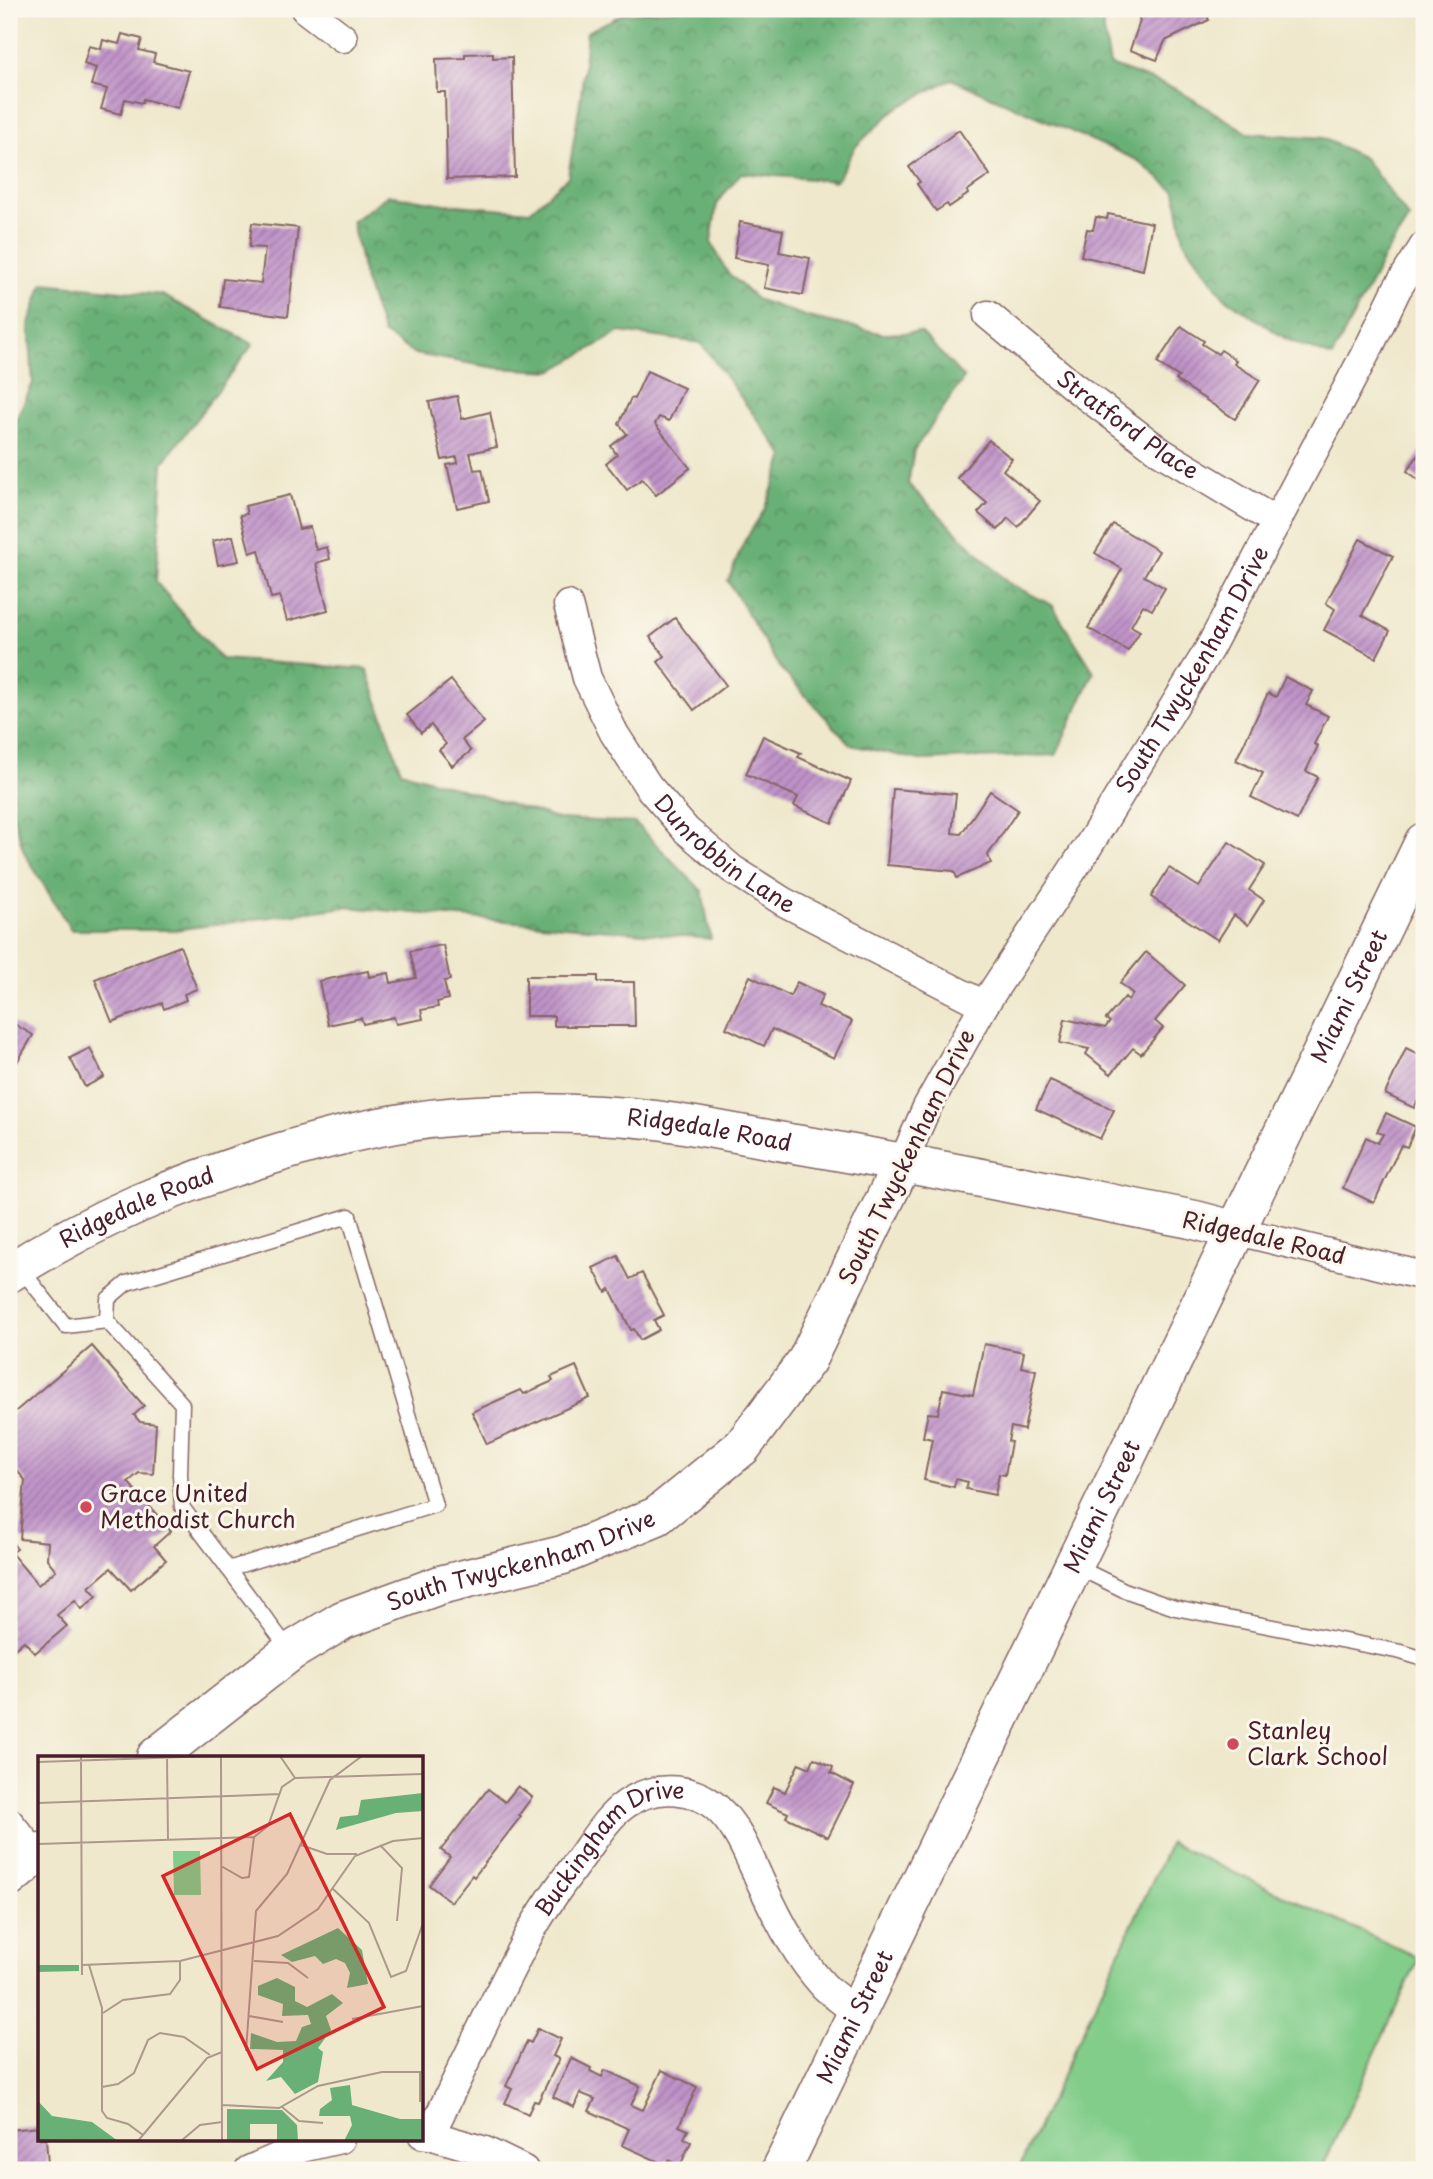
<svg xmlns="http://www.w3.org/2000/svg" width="1433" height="2179" font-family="'Playpen Sans',sans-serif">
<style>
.forest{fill:url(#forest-crowns);stroke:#5a6850;stroke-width:2}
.pitch{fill:#82cd8a;stroke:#66765a;stroke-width:2}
.building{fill:url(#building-hatch)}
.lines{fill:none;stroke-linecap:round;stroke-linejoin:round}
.lane-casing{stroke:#846563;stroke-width:17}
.street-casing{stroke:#846563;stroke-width:31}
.secondary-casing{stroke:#846563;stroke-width:41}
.lane{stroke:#fff;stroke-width:14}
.street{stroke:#fff;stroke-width:28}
.secondary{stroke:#fff;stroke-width:38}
.poi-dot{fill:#d1495b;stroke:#fbf7ec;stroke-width:2.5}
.labels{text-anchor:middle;stroke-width:6;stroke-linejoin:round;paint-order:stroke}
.street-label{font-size:23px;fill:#4a1f2b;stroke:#fbf7ec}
.poi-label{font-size:23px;fill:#4a1f2b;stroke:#fbf7ec;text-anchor:start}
.inset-road{fill:none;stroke:#ad988c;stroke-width:2}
.view{fill:#d62828;fill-opacity:0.15;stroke:#d62828;stroke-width:3.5}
.inset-edge{fill:none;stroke:#4a1f2b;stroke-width:3.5}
</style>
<defs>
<pattern id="forest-crowns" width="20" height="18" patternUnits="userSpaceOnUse" patternTransform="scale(1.75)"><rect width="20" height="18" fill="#69b076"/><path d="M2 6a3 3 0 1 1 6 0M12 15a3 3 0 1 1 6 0" fill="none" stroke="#588f61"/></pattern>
<pattern id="building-hatch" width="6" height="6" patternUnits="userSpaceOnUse" patternTransform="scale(1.75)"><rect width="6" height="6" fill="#bf93c8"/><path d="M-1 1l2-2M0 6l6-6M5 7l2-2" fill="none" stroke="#9d77a3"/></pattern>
</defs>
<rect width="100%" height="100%" fill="#fbf7ec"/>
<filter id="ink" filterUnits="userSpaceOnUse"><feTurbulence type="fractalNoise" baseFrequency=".0143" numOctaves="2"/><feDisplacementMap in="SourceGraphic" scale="14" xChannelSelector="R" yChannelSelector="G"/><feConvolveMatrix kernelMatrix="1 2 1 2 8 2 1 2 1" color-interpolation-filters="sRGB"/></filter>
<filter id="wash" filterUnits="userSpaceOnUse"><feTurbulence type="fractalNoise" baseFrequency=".00686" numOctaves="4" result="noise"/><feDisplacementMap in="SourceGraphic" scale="28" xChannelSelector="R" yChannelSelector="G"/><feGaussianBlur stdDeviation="1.57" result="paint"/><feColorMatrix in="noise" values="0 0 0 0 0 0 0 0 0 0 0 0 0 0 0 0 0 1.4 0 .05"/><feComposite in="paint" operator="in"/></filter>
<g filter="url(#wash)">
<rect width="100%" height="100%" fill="#efe8cc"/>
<g class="forest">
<path d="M682 9H1106L1101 14 1110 65 1176 89 1248 133 1323 138 1364 158 1409 218 1384 257 1332 357 1286 339 1224 297 1184 241 1175 191 1137 160 951 79 895 109 856 146 836 181 741 173 717 203 711 242 727 272 756 299 808 317 884 334 921 332 964 378 914 450 908 484 1008 583 1052 605 1094 672 1056 755 920 760 851 745 780 668 728 581 745 540 765 509 784 456 701 343 620 332 552 371 497 368 415 354 383 333 365 281 352 222 388 195 445 204 530 211 568 177 581 95 587 32 623 14Z"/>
<path d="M43 283 162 295 253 344 163 463 156 582 221 659 367 669 401 771 558 819 635 823 702 891 711 939 346 907 174 930H71L24 852 9 801V435L33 383 29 324Z"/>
</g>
<path class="pitch" d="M1170 1843 1419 1958 1321 2170H1018Z"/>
<g id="blocks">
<g class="building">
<path d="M1135 9H1204L1209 20 1165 41 1157 60 1130 50 1140 21Z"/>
<path d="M122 34 142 39 139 50 155 54 153 62 189 71 178 108 143 99 142 103 125 99 121 114 101 109 107 89 91 85 96 68 84 64 89 46 101 49 103 40 119 44Z"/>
<path d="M493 53V58L512 57 515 177 447 179 445 92H437L436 59 465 58V54Z"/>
<path d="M959 130 990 175 967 191 968 194 949 207 947 204 936 211 917 184 920 182 909 167Z"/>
<path d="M1108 214 1152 223 1143 270 1081 256 1087 229 1093 230 1096 217 1107 219Z"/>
<path d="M740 222 783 230 779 252 810 258 803 295 764 288 769 265 734 258Z"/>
<path d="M252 223 298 228 288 316 220 307 223 279 261 283 265 248 249 247Z"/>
<path d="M1181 326 1204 341 1202 344 1218 354 1221 350 1236 360 1234 364 1260 380 1235 419 1176 380 1179 377 1157 363Z"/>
<path d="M647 371 684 388 669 421 659 417 655 424 690 468 656 495 642 479 627 490 606 464 617 455 611 446 627 434 619 424 631 398 634 399Z"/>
<path d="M457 396 462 419 490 412 497 447 470 453 474 470 482 469 489 501 457 508 447 465 458 463 457 457 442 460 429 402Z"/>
<path d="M989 440 1012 459 1003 470 1040 501 1018 527 1008 518 998 530 978 513 987 503 957 478Z"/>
<path d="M1424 447V484L1407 471Z"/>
<path d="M290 495 299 529 310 527 316 550 327 547 330 559 316 563 328 610 287 621 280 596 271 598 259 550 250 553 240 515 247 514 245 506Z"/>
<path d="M1113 524 1159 551 1144 576 1165 588 1152 610 1143 605 1131 626 1140 631 1128 651 1088 628 1122 569 1095 553Z"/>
<path d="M233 536 239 561 218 565 213 541Z"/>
<path d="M1360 539 1393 556 1362 615 1390 631 1376 658 1324 630 1335 609 1326 603Z"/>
<path d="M675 618 726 685 694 710 658 662 665 656 650 637Z"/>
<path d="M1285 677 1313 691 1306 705 1328 716 1314 744 1318 746 1306 771 1318 777 1297 820 1251 797 1263 773 1236 760 1268 693 1276 697Z"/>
<path d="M451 680 484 722 462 740 471 751 452 766 439 750 446 744 431 725 421 733 407 715Z"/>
<path d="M763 736 801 753 798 757 851 781 832 823 794 806 798 797 746 774Z"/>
<path d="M893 789 956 794 952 833 961 834 990 791 1018 810 988 855 991 863 957 878 954 871 887 865Z"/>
<path d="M1229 842 1265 865 1249 890 1264 900 1248 925 1234 915 1218 940 1151 897 1169 868 1199 887Z"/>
<path d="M443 945 450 980 444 981 448 999 437 1002 438 1007 421 1010 423 1019 396 1024 394 1017 363 1024 361 1018 328 1025 319 981 368 971 369 977 389 973 391 983 416 978 410 951Z"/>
<path d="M180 946 197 989 184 994 186 1000 164 1009 162 1003 112 1022 95 979Z"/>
<path d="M1146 952 1185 985 1155 1021 1163 1028 1141 1054 1133 1048 1111 1074 1086 1054 1089 1049 1060 1043 1065 1019 1105 1028 1110 1022 1106 1019 1125 997 1128 1000 1133 994 1120 983Z"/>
<path d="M526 976H598V982H634L635 1026H554V1016H526Z"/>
<path d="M750 976 790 996 797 982 823 995 818 1006 852 1021 834 1058 772 1029 764 1046 726 1028Z"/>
<path d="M9 1021 33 1035 9 1076Z"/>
<path d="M90 1048 104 1077 85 1087 70 1058Z"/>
<path d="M1406 1048 1424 1057V1105L1417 1102 1414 1108 1385 1094Z"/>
<path d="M1050 1080 1114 1110 1100 1139 1036 1109Z"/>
<path d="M1386 1113 1416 1127 1407 1147 1401 1145 1374 1203 1343 1188 1366 1137 1378 1143 1383 1134 1377 1132Z"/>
<path d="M618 1256 630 1279 642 1273 664 1315 654 1320 659 1330 640 1340 634 1329 631 1330 610 1289 606 1292 593 1268Z"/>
<path d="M984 1344 1024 1352 1021 1367 1036 1370 1024 1430 1011 1427 1008 1441 1011 1442 1005 1475 999 1474 995 1495 966 1489 968 1482 956 1479 954 1487 924 1480 932 1439 923 1437 928 1413 938 1414 943 1389 973 1395Z"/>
<path d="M92 1346 144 1406 134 1415 140 1422 156 1424 153 1474 139 1473 128 1482 171 1531 154 1546 166 1560 131 1590 111 1568 89 1587 97 1596 82 1609 75 1600 57 1615 67 1626 35 1653 24 1641 10 1653 9 1539 17 1549 11 1553 38 1585 56 1570 47 1559 48 1542 20 1539 25 1480 9 1461V1417Z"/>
<path d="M576 1366 590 1398 487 1444 472 1412 521 1390 524 1394 553 1381 551 1377Z"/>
<path d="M814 1758 833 1767 831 1773 854 1785 828 1837 786 1817 788 1813 766 1803 774 1787 785 1792 799 1763 810 1768Z"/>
<path d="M518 1786 532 1797 519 1815 521 1816 474 1877 472 1875 451 1902 429 1885 450 1857 441 1850 488 1789 505 1802Z"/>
<path d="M538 2028 561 2039 553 2056 559 2059 538 2102 534 2101 528 2114 505 2103 512 2089 506 2086 527 2041 531 2043Z"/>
<path d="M571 2058 591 2068 590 2071 602 2077 605 2070 640 2086 631 2105 643 2110 662 2070 697 2087 679 2126 688 2130 684 2138 691 2142 680 2166 668 2160 666 2165 622 2145 629 2129 589 2111 595 2099 580 2093 574 2107 553 2097Z"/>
<path d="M40 2127V2139H46L48 2164 34 2165V2170H9V2130Z"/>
</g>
</g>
</g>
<g filter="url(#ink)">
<use href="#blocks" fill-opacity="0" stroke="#846563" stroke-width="2"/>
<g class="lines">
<defs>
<g id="lane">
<path d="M21 1269 66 1326 107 1321 182 1404 180 1474 182 1507 290 1651"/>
<path d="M107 1321 108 1299 127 1283 349 1216 435 1505 228 1569"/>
<path d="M1075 1566 1124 1590 1175 1608 1401 1652 1424 1659"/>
</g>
<g id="street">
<path d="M305 9 343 38"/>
<path id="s1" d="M988 315 1073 386 1161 452 1277 522"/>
<path id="s2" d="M568 605 587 678 614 733 648 786 686 830 732 869 784 902 984 1005"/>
<path id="s3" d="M903 1162 927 1107 984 1005 1089 845 1209 649 1371 343 1397 289 1424 246"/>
<path d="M1237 1231 1424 1276"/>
<path d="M9 1822 36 1855"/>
<path d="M422 2134 430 2135 485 2151 524 2170"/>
<path id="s4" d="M430 2135C462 2070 492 2004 526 1940 542 1910 562 1883 582 1856 595 1838 607 1817 626 1804 656 1783 697 1786 722 1813 741 1833 751 1862 763 1887 779 1921 798 1958 824 1986 834 1996 846 2004 857 2012"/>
<path d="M249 2170 297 2149 340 2139"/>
</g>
<g id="secondary">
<path id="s5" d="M9 1273C94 1218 181 1182 278 1153 342 1133 410 1118 477 1115 535 1112 598 1113 656 1120 702 1126 749 1136 795 1144 929 1166 1062 1194 1195 1220L1237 1231"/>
<path id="s6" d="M156 1757 290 1652 343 1620 440 1585 563 1555 657 1516 742 1447 807 1360 903 1162"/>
<path d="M9 1878 40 1852"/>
<path id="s7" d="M781 2170 1424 842"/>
</g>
</defs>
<use href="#lane" class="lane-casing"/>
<use href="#street" class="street-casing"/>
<use href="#secondary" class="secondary-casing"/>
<use href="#lane" class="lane"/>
<use href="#street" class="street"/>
<use href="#secondary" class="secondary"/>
</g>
</g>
<g class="poi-dot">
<circle cx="86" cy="1507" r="7"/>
<circle cx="1233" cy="1744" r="7"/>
</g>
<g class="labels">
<g class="street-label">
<text dy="8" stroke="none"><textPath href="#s1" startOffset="178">Stratford Place</textPath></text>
<text dy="8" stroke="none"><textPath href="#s3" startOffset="572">South Twyckenham Drive</textPath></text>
<text dy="8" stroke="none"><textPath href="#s2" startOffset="303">Dunrobbin Lane</textPath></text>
<text dy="8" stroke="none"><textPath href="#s7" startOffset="1304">Miami Street</textPath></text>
<text dy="8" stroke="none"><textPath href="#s5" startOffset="732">Ridgedale Road</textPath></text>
<text transform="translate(907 1157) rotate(-64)" y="8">South Twyckenham Drive</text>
<text dy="8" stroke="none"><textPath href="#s5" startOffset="144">Ridgedale Road</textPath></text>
<text transform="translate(1264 1238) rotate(13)" y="8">Ridgedale Road</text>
<text dy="8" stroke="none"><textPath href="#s7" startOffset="737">Miami Street</textPath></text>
<text dy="8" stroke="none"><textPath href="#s6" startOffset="420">South Twyckenham Drive</textPath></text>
<text dy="8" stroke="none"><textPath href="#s4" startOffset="348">Buckingham Drive</textPath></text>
<text dy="8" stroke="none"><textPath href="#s7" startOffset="170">Miami Street</textPath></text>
</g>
<g class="poi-label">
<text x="100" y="1502">Grace United<tspan x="100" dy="26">Methodist Church</tspan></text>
<text x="1247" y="1739">Stanley<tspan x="1247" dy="26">Clark School</tspan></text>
</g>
</g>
<g transform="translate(38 1756)">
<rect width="385" height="385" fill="#efe8cc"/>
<path d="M385 37V55L358 57 298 74 302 61 320 59 323 44ZM300 172 324 194 330 228 309 232 312 217 307 207 298 203 285 208 277 200 254 206 243 199ZM0 209H41V215L0 216ZM239 222 257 231V245L269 251 294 238 305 247 288 260 293 274 280 292 285 296 280 326 257 338 243 321 228 325 245 306V294L212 293 213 277 239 286 258 285 264 271 273 268 270 259 244 260 245 248 220 239V230ZM312 329 314 349 362 363H385V385H306L314 369 312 360H281L282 353 294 344 292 332ZM0 345 14 360 54 366 80 385H0ZM189 353 244 354 259 369 260 385H239V368H212V385H189Z" fill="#69b076"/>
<path d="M135 95H162L163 139H136Z" fill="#82cd8a"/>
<path class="inset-road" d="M43 0 44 219M183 0 184 385M242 0 257 22M129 1 130 84M0 6 174 0M0 47 242 38M0 88 216 81 230 70 244 31 257 22 385 18M263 89 289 98H319M342 89 364 112 359 165M183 110 204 122 211 121 216 81M294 132 331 167 353 221 368 215 385 167M216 205 250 207 270 222M44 209 142 205 240 180 280 153 317 100 355 85 385 82M51 209 64 252V355L69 362 90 368 105 379M65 257 85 244 132 238 142 224V205M211 260 245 266M314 263 385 250M208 295 218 155 249 118 292 24 324 0M382 316V346M64 331 80 328 96 317 110 284 122 277 146 281 172 299M184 349 241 352 280 330 344 316H385M244 351 261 365 285 367M100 385 169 302 184 296M143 385 162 369 184 366"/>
<path class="view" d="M252 58 346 251 219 313 125 120Z"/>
<rect width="385" height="385" class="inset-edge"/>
</g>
<rect width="1433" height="2179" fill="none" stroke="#fbf7ec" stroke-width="35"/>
</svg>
